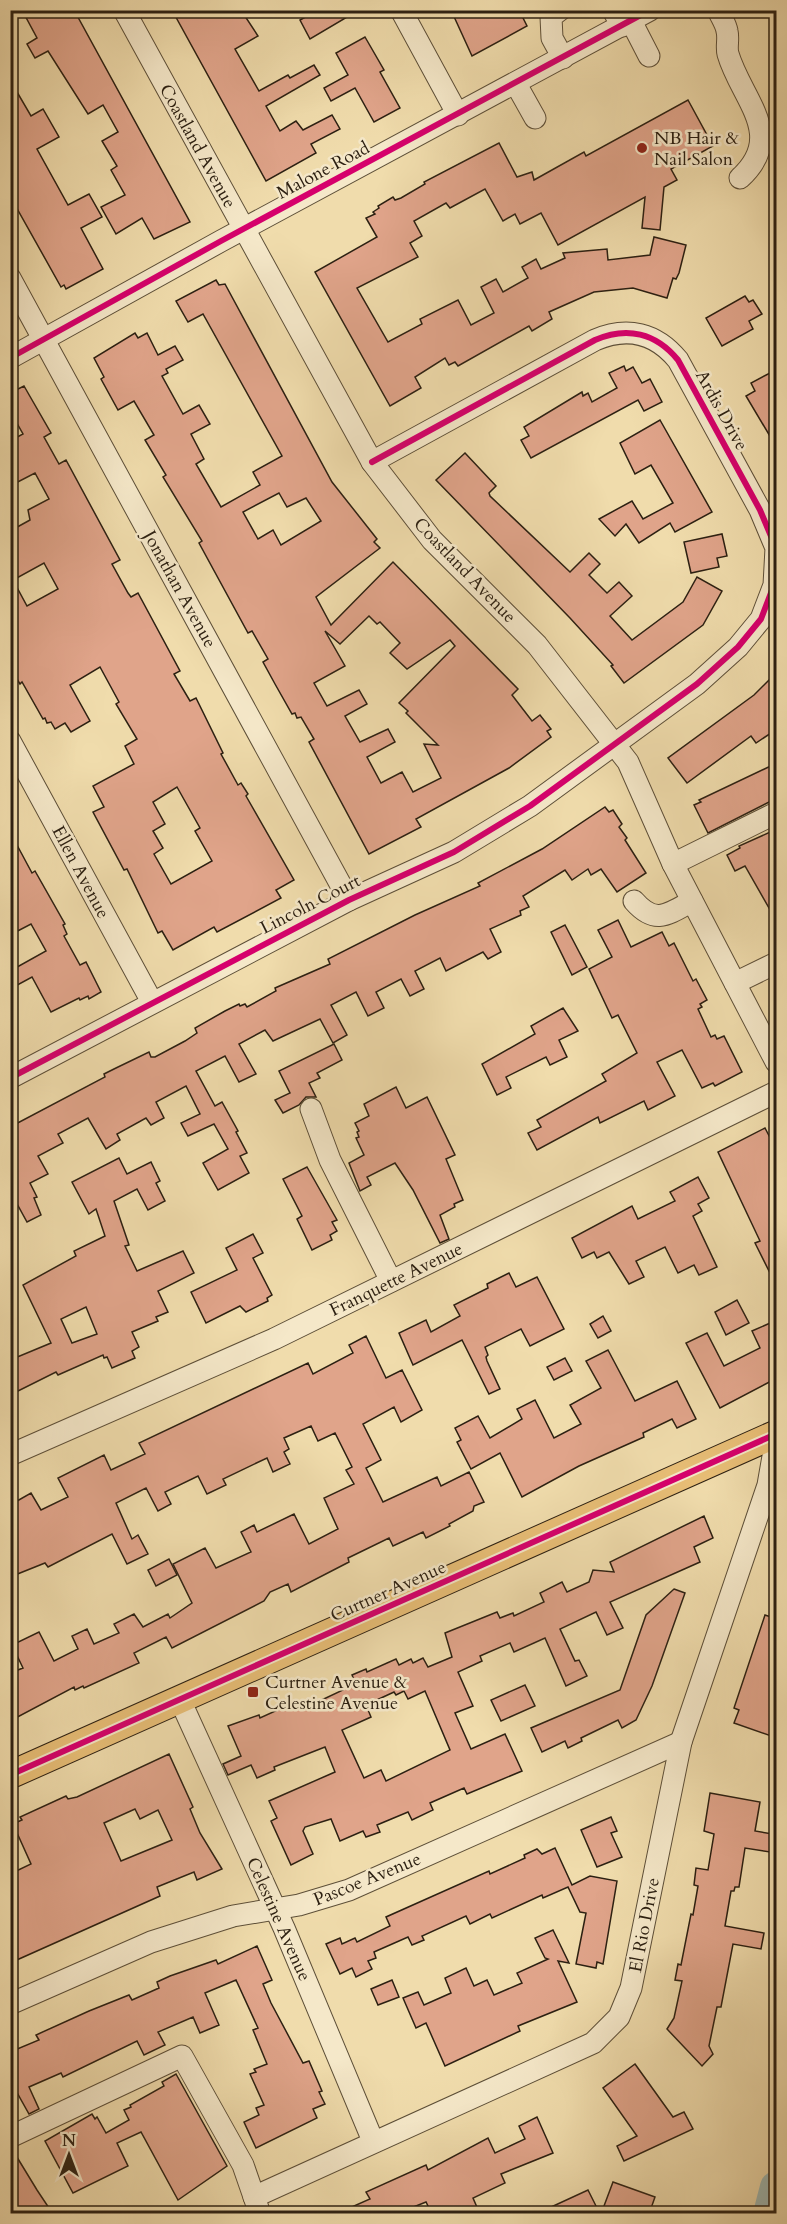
<svg xmlns="http://www.w3.org/2000/svg" width="787" height="2224" font-family="Cardo,serif">
<style>
.lines{fill:none;stroke-linecap:round;stroke-linejoin:round}
.river{stroke:#9eb9b4;stroke-width:32}
.building{fill:#e0a48a;stroke:#2c2012;stroke-width:1.5;fill-rule:evenodd}
.minor-casing{stroke:#5d4f38;stroke-width:23}
.major-casing{stroke:#2c2012;stroke-width:29}
.minor{stroke:#f5e8c9;stroke-width:21}
.major{stroke:#e8be76;stroke-width:27}
.cycleway-casing{stroke:#f5e8c9;stroke-width:10}
.cycleway{stroke:#d6006c;stroke-width:6}
.poi-dot{fill:#8f2418;stroke:#f5e8c9;stroke-width:2}
.labels{text-anchor:middle;stroke-width:5;stroke-linejoin:round;paint-order:stroke}
.poi-label{font-size:18px;fill:#2c2012;stroke:#f5e8c9;text-anchor:start}
.street-label{font-size:18px;fill:#2c2012;stroke:#f5e8c9}
</style>
<rect width="100%" height="100%" fill="#f0dcac"/>
<filter id="stains"><feTurbulence type="fractalNoise" baseFrequency=".00333" numOctaves="4"/><feColorMatrix values="0 0 0 0 .2 0 0 0 0 .09 0 0 0 0 .02 0 0 0 .5 -.17"/></filter>
<radialGradient id="worn" r=".72"><stop offset=".6" stop-color="#630" stop-opacity="0"/><stop offset="1" stop-color="#630" stop-opacity=".3"/></radialGradient>
<g class="lines">
<path class="river" d="M769 2214 776 2187"/>
</g>
<g class="building">
<path d="M22 10H74L190 222 154 239 142 218 116 234 101 207 125 195 111 170 117 166 102 141 118 132 103 105 88 114 48 51 35 58 27 44 37 38Z"/>
<path d="M172 10H241L258 36 235 49 259 91 288 75 290 78 314 65 320 75 266 106 280 131 296 121 303 130 332 115 340 129 311 144 316 153 266 181Z"/>
<path d="M318 10H359L310 39 300 20Z"/>
<path d="M451 10H519L527 26 472 56Z"/>
<path d="M365 37 384 70 380 72 400 108 374 122 355 88 331 101 324 88 348 75 336 53Z"/>
<path d="M10 80 31 116 43 109 59 137 37 149 68 205 89 194 102 217 81 228 103 269 66 289 64 285 61 287 10 196Z"/>
<path d="M688 100 713 146 671 169 677 180 664 187 660 230 642 228 645 197 558 245 541 213 520 224 515 214 503 221 485 189 450 208 446 203 414 221 422 236 410 243 418 257 357 288 388 342 422 324 420 319 458 300 471 325 494 313 481 287 496 279 503 292 528 278 522 267 536 259 541 269 565 258 563 253 607 249 608 260 650 255 654 237 686 245 679 273 676 279 673 278 667 298 633 288 594 292 549 312 552 319 532 331 529 326 458 366 455 362 449 365 445 358 415 377 421 388 390 406 315 272 377 237 366 218 375 214 373 212 379 208 378 206 393 197 395 200 401 198 425 184 424 182 499 143 517 177 532 172 534 180 584 152 586 156Z"/>
<path d="M216 280 219 285 225 284 332 482 377 539 374 542 380 548 316 597 331 625 393 562 518 689 512 695 532 721 540 715 551 729 547 731 551 737 509 768 416 819 421 827 369 854 309 742 314 739 301 717 297 718 295 713 292 714 275 684 263 662 268 659 252 631 248 633 199 543 202 541 163 477 166 475 145 440 154 435 134 401 118 410 101 379 104 377 94 358 135 333 138 338 147 333 158 355 175 346 183 360 166 369 168 373 162 376 183 414 199 405 210 424 191 434 204 459 196 464 221 507 260 485 253 472 282 456 203 314 188 322 176 301ZM279 493 287 507 306 498 321 521 281 545 273 530 258 539 243 512ZM369 616 377 624 380 622 400 643 390 653 407 669 450 640 455 646 399 703 408 711 406 713 438 745 424 744 441 778 413 792 402 772 381 783 367 757 395 742 388 729 360 742 345 716 367 704 359 690 327 706 314 683 345 666 325 631 340 644Z"/>
<path d="M745 296 749 302 753 300 762 314 749 321 753 329 722 346 706 318Z"/>
<path d="M624 366 626 371 633 367 642 383 650 379 662 402 644 411 638 400 531 458 521 440 529 436 524 427 582 392 583 396 588 393 592 402 617 388 609 373Z"/>
<path d="M770 373 777 384V448L746 396 755 391 751 383Z"/>
<path d="M24 386 51 433 44 437 59 464 66 460 120 560 112 564 128 593 131 597 138 593 180 671 174 674 190 701 196 698 223 753 221 754 238 785 241 783 248 794 246 796 294 880 276 890 281 898 217 932 214 927 173 950 162 931 158 933 127 869 124 870 93 812 104 807 93 786 134 764 125 746 137 739 116 704 119 702 100 667 70 685 90 721 71 732 65 723 55 729 51 722 47 723 45 718 43 719 22 682 20 684 10 668V531L30 520 28 510 49 499 35 473 10 486V441L23 434 10 411V393ZM44 563 58 589 27 606 13 580ZM177 787 200 828 195 831 212 861 171 884 154 854 163 848 153 831 165 824 153 802Z"/>
<path d="M660 420 712 512 675 532 670 523 639 543 626 524 615 536 599 519 632 501 643 519 673 503 651 465 635 474 620 443Z"/>
<path d="M465 453 496 486 489 493 490 496 570 572 589 553 600 564 589 575 607 593 619 582 632 596 610 616 632 640 683 602 697 577 722 591 703 625 624 683 611 666 613 665 570 618 436 480Z"/>
<path d="M722 534 727 556 717 558 719 567 691 573 684 542Z"/>
<path d="M777 672V729L756 743 751 736 687 783 668 758 754 695Z"/>
<path d="M777 763V798L708 833 694 805 701 802 699 800Z"/>
<path d="M605 807 609 812 613 810 622 824 619 827 627 838 625 840 646 873 617 892 601 869 591 875 588 869 572 880 565 870 523 896 529 907 520 911 521 915 490 929 501 952 488 959 483 952 446 971 440 958 415 971 424 989 410 996 401 979 376 992 384 1008 368 1016 356 992 331 1005 347 1035 333 1043 320 1019 273 1041 265 1030 239 1044 256 1074 239 1082 225 1056 196 1071 215 1106 222 1102 238 1131 236 1132 247 1153 240 1156 249 1173 218 1190 203 1163 228 1149 214 1124 188 1136 181 1123 200 1114 186 1086 156 1102 164 1118 151 1125 146 1118 117 1134 120 1140 106 1149 88 1118 58 1134 63 1143 38 1156 48 1174 30 1183 37 1197 34 1198 41 1215 27 1222 10 1191V1127L105 1077 104 1074 116 1068 149 1052 151 1057H155L185 1041 197 1033 195 1028 225 1011 239 1004 240 1006 245 1004 247 1007 276 991 275 988 330 964 328 959 415 915 480 886 478 883 542 849Z"/>
<path d="M777 829V922L745 866 735 871 727 855 740 848 739 846Z"/>
<path d="M10 832 32 873 35 871 65 924 63 925 67 934 64 936 80 965 86 962 101 992 89 999 88 996 80 1000 79 998 51 1012 32 977 10 989V971L46 951 31 924 10 935Z"/>
<path d="M618 920 631 947 662 932 669 946 674 943 693 981 696 979 707 1000 700 1004 702 1007 698 1009 711 1037 715 1035 717 1039 724 1036 742 1072 715 1086 713 1083 702 1088 682 1050 657 1062 675 1096 648 1110 644 1101 600 1123 598 1117 537 1150 528 1133 541 1127 537 1120 606 1081 602 1074 637 1053 618 1015 612 1018 589 969 612 957 598 930Z"/>
<path d="M565 925 587 967 572 975 551 932Z"/>
<path d="M563 1008 578 1031 559 1040 567 1057 550 1065 546 1057 506 1077 511 1088 497 1095 482 1064 535 1034 531 1026Z"/>
<path d="M334 1044 342 1060 317 1073 320 1078 309 1083 316 1097H306L299 1105 283 1113 275 1100 290 1093 279 1071Z"/>
<path d="M396 1087 406 1108 427 1097 455 1155 446 1159 463 1200 454 1204 455 1207 440 1215 449 1239 440 1243 413 1190 395 1163 367 1177 371 1185 360 1191 349 1163 364 1155 356 1138 359 1137 357 1132 359 1131 355 1123 369 1116 364 1104Z"/>
<path d="M765 1128 777 1151V1287L755 1243 760 1241 718 1152Z"/>
<path d="M119 1158 127 1174 151 1162 160 1181 156 1183 165 1201 148 1210 137 1189 114 1201 129 1245 125 1246 137 1271 183 1251 194 1273 158 1291 168 1312 156 1317 158 1321 132 1332 139 1347 132 1351 135 1358 112 1368 107 1357 104 1358 103 1355 58 1375 56 1372 10 1395V1360L51 1343 23 1285 76 1256 74 1251 105 1236 96 1209 89 1214 72 1182ZM86 1307 97 1334 72 1343 61 1319Z"/>
<path d="M307 1167 337 1220 332 1222 337 1231 330 1235 332 1240 312 1250 297 1219 302 1216 283 1179Z"/>
<path d="M698 1177 709 1198 698 1204 702 1211 693 1216 717 1267 699 1275 694 1265 678 1273 665 1247 636 1261 644 1277 629 1284 609 1252 597 1258 594 1252 582 1258 572 1238 632 1206 638 1219 675 1201 670 1192Z"/>
<path d="M253 1234 263 1253 253 1258 272 1295 267 1298 268 1301 246 1312 240 1306 206 1323 191 1292 237 1270 226 1248Z"/>
<path d="M509 1273 516 1287 537 1277 564 1329 530 1346 521 1329 485 1347 488 1355 486 1357 487 1361 500 1389 489 1394 462 1340 413 1365 399 1333 426 1320 431 1332 460 1316 454 1305 488 1288 487 1284Z"/>
<path d="M737 1300 749 1323 726 1335 715 1312Z"/>
<path d="M603 1316 611 1331 598 1338 590 1324Z"/>
<path d="M777 1320V1378L720 1408 686 1343 707 1333 724 1366 760 1348 752 1331Z"/>
<path d="M366 1336 386 1378 402 1370 422 1410 401 1422 394 1407 363 1424 381 1460 366 1468 383 1502 437 1477 441 1486 469 1472 484 1502 474 1506 473 1511 449 1524 450 1526 426 1538 423 1532 393 1546 389 1538 348 1558 349 1562 291 1592 288 1584 270 1592 264 1601 172 1648 166 1637 134 1653 139 1663 84 1688 83 1686 75 1690 74 1687 10 1721V1673L23 1668 12 1645 39 1632 54 1661 78 1649 72 1636 87 1629 94 1644 119 1633 114 1624 134 1614 143 1627 168 1614 170 1618 192 1603 173 1564 205 1548 216 1568 251 1552 241 1532 254 1525 257 1532 294 1514 309 1544 338 1529 324 1498 354 1484 346 1470 352 1467 335 1433 318 1441 311 1426 284 1438 289 1449 284 1452 290 1464 273 1472 267 1458 223 1479 226 1485 207 1494 198 1476 165 1492 171 1504 158 1511 146 1488 116 1503 132 1539 138 1535 148 1554 127 1564 112 1534 48 1567 45 1563 15 1575 10 1566V1505L31 1493 41 1510 68 1497 58 1478 104 1455 111 1470 145 1454 139 1443 308 1363 313 1374 353 1353 349 1345Z"/>
<path d="M608 1350 635 1401 677 1381 696 1419 677 1428 672 1419 643 1433 644 1437 579 1466 522 1497 500 1453 471 1469 457 1442 461 1440 455 1428 478 1416 490 1438 522 1419 517 1409 535 1400 554 1438 581 1424 570 1405 601 1388 586 1361Z"/>
<path d="M565 1358 572 1371 554 1380 547 1367Z"/>
<path d="M704 1516 713 1538 694 1547 700 1562 610 1602 623 1628 607 1635 596 1612 560 1629 575 1661 579 1660 587 1676 566 1686 545 1638 514 1652 510 1643 480 1656 482 1661 458 1672 473 1706 455 1713 471 1749 505 1734 522 1771 467 1794 464 1788 430 1803 433 1810 412 1820 408 1812 377 1825 380 1832 366 1837 363 1831 340 1841 331 1819 305 1827 303 1831 313 1854 291 1865 271 1821 277 1818 269 1801 335 1772 325 1747 274 1767 275 1770 257 1778 251 1765 228 1775 223 1764 241 1756 228 1726 259 1715 260 1718 295 1702 297 1708 309 1703 311 1705 343 1690 342 1688 355 1682 352 1675 366 1669 367 1672 396 1659 399 1665 411 1659 413 1663 423 1658 428 1667 452 1657 445 1633 497 1612 500 1618 513 1613 514 1616 544 1602 540 1593 562 1582 567 1592 589 1582 593 1570 614 1572 610 1562ZM404 1691 408 1699 425 1691 450 1750 386 1781 381 1770 364 1778 342 1730 371 1717 366 1705 394 1692 396 1695Z"/>
<path d="M169 1559 177 1575 156 1586 148 1570Z"/>
<path d="M674 1589 685 1593 652 1686 636 1720 622 1728 618 1720 581 1738 582 1741 568 1748 565 1741 542 1752 531 1728 620 1690 646 1615Z"/>
<path d="M765 1615 777 1619V1738L734 1723 739 1710 734 1708Z"/>
<path d="M525 1685 535 1706 501 1721 491 1700Z"/>
<path d="M169 1754 193 1807 190 1809 200 1833 222 1869 197 1880 194 1872 157 1887 160 1896 10 1963V1874L31 1864 13 1824 22 1820 20 1817 66 1796 68 1799 77 1797ZM135 1809 140 1819 158 1810 172 1840 121 1861 104 1823Z"/>
<path d="M710 1793 760 1802 755 1831 773 1834 770 1852 745 1848 739 1887H735L734 1891H731L725 1926 764 1933 761 1949 733 1944 721 2007H717L709 2046 713 2054 702 2066 667 2029 674 2018 682 1981 675 1980 678 1964 681 1965 691 1914 693 1915 698 1886 694 1885 696 1868 708 1870 714 1834 704 1831Z"/>
<path d="M611 1817 617 1831 611 1833 622 1857 597 1867 581 1830Z"/>
<path d="M555 1848 572 1885 590 1876 617 1881 603 1964 597 1962 596 1968 576 1964 586 1913 580 1912 568 1887 543 1898 542 1895 492 1918 490 1914 470 1924 466 1916 422 1936 424 1940 412 1945 408 1937 374 1952 376 1958 368 1961 372 1969 356 1977 352 1968 340 1974 326 1944 340 1938 342 1944 355 1938 357 1942 390 1926 386 1917 489 1871 490 1874 525 1858 524 1855 537 1849 542 1854Z"/>
<path d="M553 1930 569 1963 558 1961 577 2002 518 2026 520 2031 445 2066 426 2023 416 2028 403 1998 418 1992 424 2005 451 1993 445 1978 466 1968 474 1986 487 1980 494 1995 522 1983 517 1973 548 1959 545 1958 535 1938Z"/>
<path d="M257 1946 272 1980 263 1984 271 2003 303 2063 309 2061 322 2091 319 2092 325 2104 313 2109 317 2118 256 2148 244 2122 259 2115 256 2108 264 2105 250 2074 256 2072 254 2069 267 2064 253 2030 258 2028 236 1980 205 1993 219 2025 200 2033 193 2017 158 2032 165 2045 144 2055 137 2041 63 2077 61 2073 29 2087 39 2109 29 2114 10 2080V2052L39 2040 36 2035 89 2011 129 1995 132 2000 159 1988 157 1982 170 1976 216 1960 218 1964Z"/>
<path d="M392 1980 399 1997 378 2005 371 1989Z"/>
<path d="M635 2064 673 2117 684 2112 693 2129 624 2161 617 2146 637 2136 603 2088Z"/>
<path d="M176 2074 227 2166 178 2200 141 2132 117 2143 128 2166 73 2193 45 2141 92 2114 95 2119 97 2117 106 2133 129 2120 124 2110 131 2107 130 2105 164 2086 162 2082Z"/>
<path d="M537 2117 553 2153 501 2174 505 2183 473 2198 480 2214H432L426 2202 396 2214H336L370 2199 366 2192 426 2165 428 2170 488 2138 495 2153 525 2139 519 2126Z"/>
<path d="M12 2149 37 2190 53 2214H10Z"/>
<path d="M613 2182 655 2197 649 2214H601Z"/>
<path d="M588 2190 600 2214H536Z"/>
</g>
<g class="lines">
<defs>
<g id="minor">
<path d="M124 10 372 462 432 540 537 645 628 762 673 864 776 1062"/>
<path d="M401 10 458 115"/>
<path d="M560 10 551 17 552 38 563 58"/>
<path d="M613 10 622 26"/>
<path d="M718 10C721 17 726 24 727 31 729 39 726 47 728 54 741 99 787 135 740 178"/>
<path d="M631 21 649 56"/>
<path d="M516 84 535 118"/>
<path d="M10 278 349 900"/>
<path d="M10 358 221 241 650 10"/>
<path d="M10 741 152 1002"/>
<path d="M673 864 776 813"/>
<path d="M634 901C655 925 667 915 692 901"/>
<path d="M735 983 776 963"/>
<path d="M10 1078 349 900 454 852 530 806 697 684 738 647 761 619 774 585 776 548 760 510 678 360C656 333 627 326 595 340L372 462"/>
<path d="M311 1109 330 1160 391 1281"/>
<path d="M10 1455 274 1339 776 1092"/>
<path d="M180 1700 284 1928 373 2141"/>
<path d="M10 2004 151 1942 233 1916 299 1905 349 1890 681 1742"/>
<path d="M10 2137 182 2056 243 2165 260 2214"/>
<path d="M254 2197 593 2043 619 2017 631 1988 681 1742 768 1485 776 1439"/>
</g>
<path id="major" d="M10 1775 776 1434"/>
</defs>
<use href="#minor" class="minor-casing"/>
<use href="#major" class="major-casing"/>
<use href="#minor" class="minor"/>
<use href="#major" class="major"/>
<defs>
<g id="cycleway">
<path d="M10 358 221 241 650 10"/>
<path d="M10 1078 349 900 454 852 530 806 697 684 738 647 761 619 774 585 776 548 760 510 678 360C656 333 627 326 595 340L372 462"/>
<path d="M10 1775 776 1434"/>
</g>
</defs>
<use href="#cycleway" class="cycleway-casing"/>
<use href="#cycleway" class="cycleway"/>
</g>
<g class="poi-dot">
<circle cx="642" cy="148" r="6"/>
<rect x="247" y="1686" width="12" height="12" rx="3"/>
</g>
<g class="labels">
<g class="poi-label">
<text x="654" y="144">NB Hair &amp;<tspan x="654" dy="21">Nail Salon</tspan></text>
<text x="265" y="1688">Curtner Avenue &amp;<tspan x="265" dy="21">Celestine Avenue</tspan></text>
</g>
<g class="street-label">
<text transform="translate(198 146) rotate(61)" y="6">Coastland Avenue</text>
<text transform="translate(323 170) rotate(-28)" y="6">Malone Road</text>
<text transform="translate(722 410) rotate(61)" y="6">Ardis Drive</text>
<text transform="translate(465 570) rotate(46)" y="6">Coastland Avenue</text>
<text transform="translate(180 589) rotate(61)" y="6">Jonathan Avenue</text>
<text transform="translate(81 872) rotate(62)" y="6">Ellen Avenue</text>
<text transform="translate(310 904) rotate(-27)" y="6">Lincoln Court</text>
<text transform="translate(396 1279) rotate(-26)" y="6">Franquette Avenue</text>
<text transform="translate(388 1591) rotate(-24)" y="6">Curtner Avenue</text>
<text transform="translate(367 1879) rotate(-22)" y="6">Pascoe Avenue</text>
<text transform="translate(279 1919) rotate(66)" y="6">Celestine Avenue</text>
<text transform="translate(644 1925) rotate(-79)" y="6">El Rio Drive</text>
</g>
</g>
<rect width="787" height="2224" fill="none" stroke="#f0dcac" stroke-width="36"/>
<rect x="12" y="12" width="763" height="2200" fill="none" stroke="#2c2012" stroke-width="3"/>
<rect x="18" y="18" width="751" height="2188" fill="none" stroke="#2c2012" stroke-width="1.5"/>
<g transform="translate(69 2155)" stroke="#f5e8c9" stroke-width="4.5" paint-order="stroke">
<path d="M0-4.5L10 22L0 15L-10 22Z" fill="#2c2012"/>
<text y="-9" font-size="16" font-weight="bold" text-anchor="middle" fill="#2c2012">N</text>
</g>
<rect width="100%" height="100%" filter="url(#stains)"/>
<rect width="100%" height="100%" fill="url(#worn)"/>
</svg>
